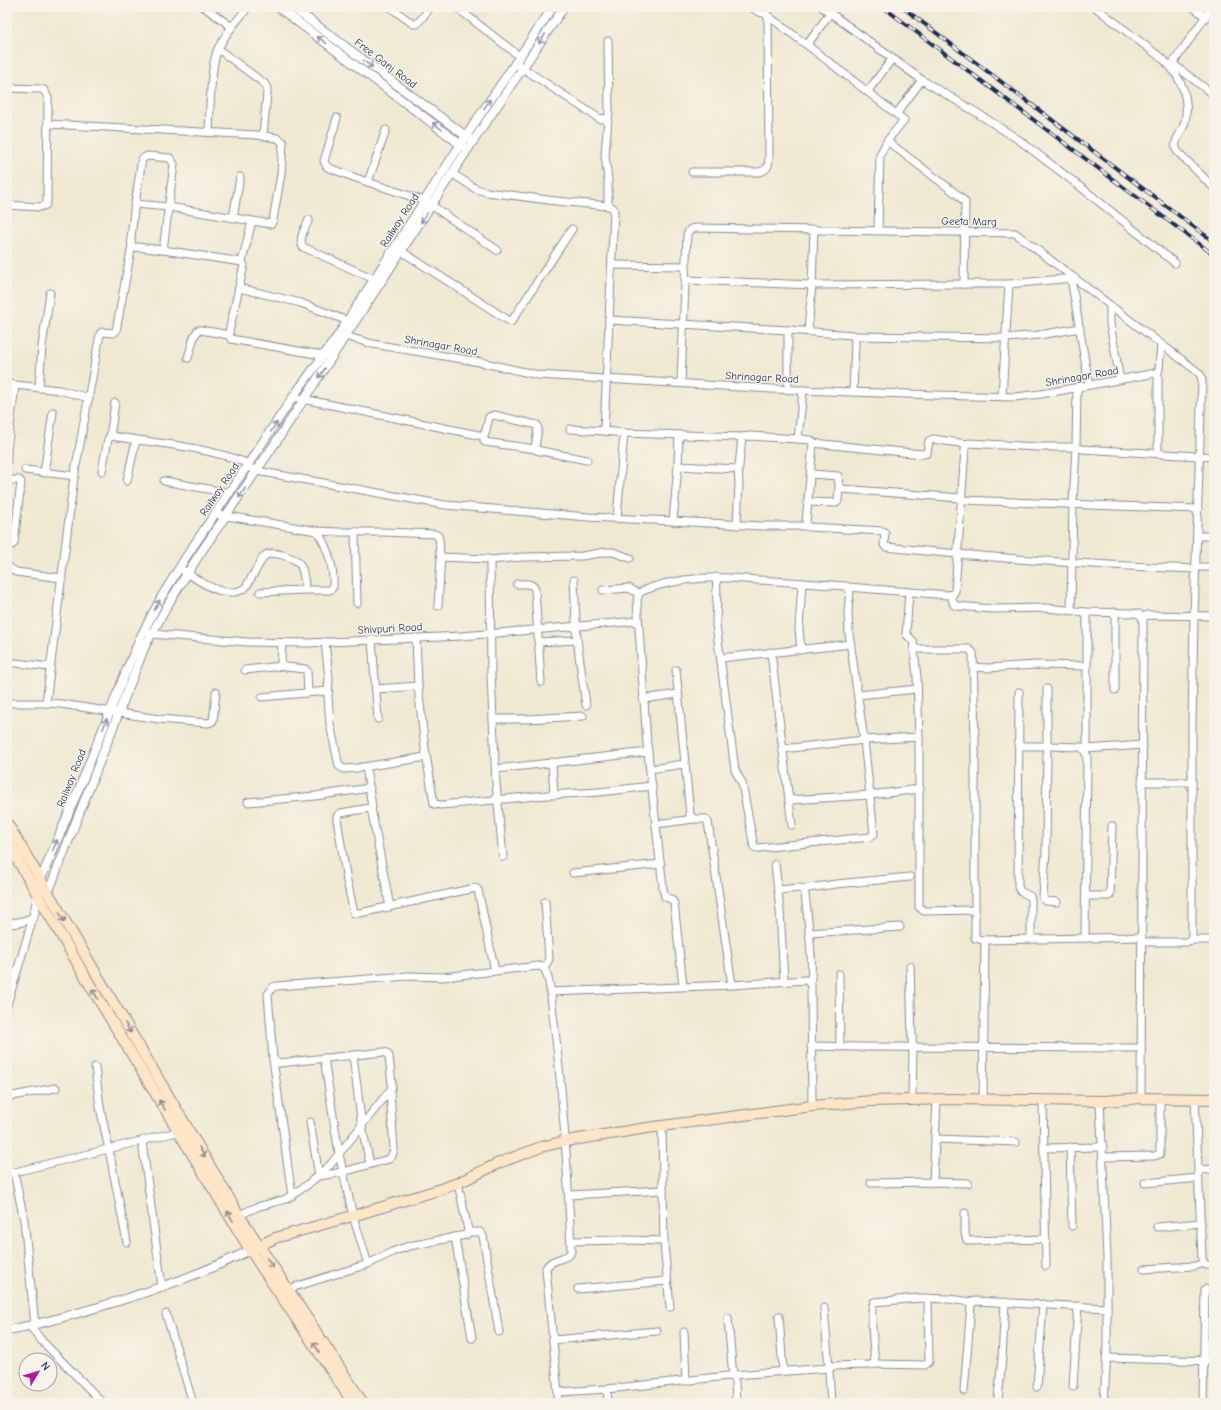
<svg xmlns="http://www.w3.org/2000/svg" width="1221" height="1410" font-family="'Comic Neue',sans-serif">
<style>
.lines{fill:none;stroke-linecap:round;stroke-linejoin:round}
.minor-casing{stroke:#868c98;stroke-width:9}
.tertiary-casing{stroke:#868c98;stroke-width:10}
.secondary-casing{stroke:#868c98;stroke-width:12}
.minor{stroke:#fff;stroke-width:7}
.tertiary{stroke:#fff;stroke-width:8}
.secondary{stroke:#fde5c5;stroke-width:10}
.rail-casing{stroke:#1b2f5e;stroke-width:4}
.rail{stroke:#f7f3e8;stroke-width:2.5;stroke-dasharray:8;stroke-linecap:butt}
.oneway{stroke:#8d97ae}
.oneway2{stroke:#8c8a92}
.labels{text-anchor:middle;stroke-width:3;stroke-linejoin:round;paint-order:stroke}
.street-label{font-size:11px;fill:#1b2f5e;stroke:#f7f3e8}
</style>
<rect width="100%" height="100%" fill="#f7f3e8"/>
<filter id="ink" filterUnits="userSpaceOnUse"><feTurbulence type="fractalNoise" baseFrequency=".025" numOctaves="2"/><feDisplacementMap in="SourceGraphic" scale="8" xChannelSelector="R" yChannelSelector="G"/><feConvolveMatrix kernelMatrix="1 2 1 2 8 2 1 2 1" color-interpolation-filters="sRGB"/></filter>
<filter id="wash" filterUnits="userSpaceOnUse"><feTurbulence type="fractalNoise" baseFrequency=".012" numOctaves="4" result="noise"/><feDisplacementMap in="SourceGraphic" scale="16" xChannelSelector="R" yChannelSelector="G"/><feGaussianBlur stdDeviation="0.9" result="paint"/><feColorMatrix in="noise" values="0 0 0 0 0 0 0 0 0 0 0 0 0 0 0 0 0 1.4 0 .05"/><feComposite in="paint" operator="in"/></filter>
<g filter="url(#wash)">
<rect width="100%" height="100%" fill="#f0e9d1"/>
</g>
<g filter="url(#ink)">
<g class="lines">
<defs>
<g id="minor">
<path d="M204 7 232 27"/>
<path d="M390 7 413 24H417L431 7"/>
<path d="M456 7 519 56"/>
<path d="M751 7 759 12 764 13 770 7"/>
<path d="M822 7 922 80 974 111 1019 140 1082 188 1175 263"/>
<path d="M1095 7 1164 60C1182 77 1191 101 1184 125 1181 135 1172 141 1177 151L1214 188"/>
<path d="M1193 7 1206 17"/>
<path d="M764 13 807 45 904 120 887 141 880 155 878 230"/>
<path d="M807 45 830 13"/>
<path d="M218 49 265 84 267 88V93L263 136"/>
<path d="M515 63 600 119 608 118 609 113 608 41"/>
<path d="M1173 64 1214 95"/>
<path d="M1171 66 1208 13 1211 7"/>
<path d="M7 88 40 89 44 90 48 98 47 201 46 205 40 207 7 205"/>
<path d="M868 91 892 59"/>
<path d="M897 113 922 80"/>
<path d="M337 118 324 161 327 167 356 178 425 201 497 250"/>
<path d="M608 118 605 155 608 180V206"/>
<path d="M48 124 258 135 277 138 283 142 281 174 273 220 271 224 169 207 135 204"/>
<path d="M209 132C210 112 210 63 219 47 226 32 238 20 248 7"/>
<path d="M887 141 958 195 965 202 964 284"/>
<path d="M692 172H758C769 171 769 164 769 155L768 16"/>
<path d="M453 174 476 189 487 192 556 201 610 206 613 208 614 211 604 431 624 433 742 437"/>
<path d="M368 182 386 130"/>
<path d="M233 218 240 177"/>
<path d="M309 220C305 228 298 239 303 247L374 279"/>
<path d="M132 248 131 238 134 210 142 159 147 156 170 158 174 164 163 250"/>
<path d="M398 249 511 322 572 229"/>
<path d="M242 262 252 221"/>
<path d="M613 265 686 266"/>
<path d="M1071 278 1089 385"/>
<path d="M686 280 812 285 964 284H1009L1074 278"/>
<path d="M239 288 301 303 348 321"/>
<path d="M1110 306V323L1120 380"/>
<path d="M609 320 788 330 853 335 854 336 855 341 853 392"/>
<path d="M808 331 812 285 814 229"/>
<path d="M341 335 373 344 480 362 538 375 772 389 934 395 1015 397 1041 394 1156 373 1159 369 1161 344"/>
<path d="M854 336 1007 338 1039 335 1080 328"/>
<path d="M188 358 194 337 198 330H201L229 335"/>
<path d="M1158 372V453"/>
<path d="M681 383 687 235C689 229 691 228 697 228L1015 233 1198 372 1201 376 1202 381 1194 616 1192 726V937L1191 940 1186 942H1142"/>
<path d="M7 384 59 390 89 398"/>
<path d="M39 388 42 346 50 293"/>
<path d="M1077 388 1076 447 1082 449 1214 457"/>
<path d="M788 389V330"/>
<path d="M1002 396 1009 284"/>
<path d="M293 397 483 436 485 434 489 417 494 415 537 425 538 428 535 448 536 450 587 460"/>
<path d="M570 429 604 431"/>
<path d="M484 435V441L485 442 535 449"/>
<path d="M679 435 678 466 673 521 762 526H807"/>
<path d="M110 437 115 403"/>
<path d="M798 439 811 440 813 443 806 523 807 526 809 527 883 531 885 533 884 545 886 547C989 558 1092 565 1196 569"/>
<path d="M813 443 922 454 927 453 929 441 933 439 966 444"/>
<path d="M7 449 15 386"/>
<path d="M7 450V461"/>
<path d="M678 466 737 469 739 467 742 437 750 436 798 439 803 390"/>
<path d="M247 467 257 471 445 505 588 517 673 521"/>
<path d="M25 470 75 476"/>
<path d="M102 471 108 439 112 436C158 444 205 446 249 464"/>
<path d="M44 473 53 412"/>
<path d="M811 474 838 476 839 486 841 489 961 498"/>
<path d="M7 480H19L21 482 14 543 12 545H7"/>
<path d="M127 481 136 440"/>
<path d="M164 481 230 493"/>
<path d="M961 500 1198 509"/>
<path d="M808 502 836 503 838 501 839 488"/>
<path d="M215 514 317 531 338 532H382L435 534 438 536C441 542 438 551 441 557L488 559 490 560 491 676 496 783 503 857"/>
<path d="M617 518 624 433"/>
<path d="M737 525 739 483 738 468"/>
<path d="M355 531 357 603"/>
<path d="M1197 536H1214"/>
<path d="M490 560 523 557 582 556 606 552H613L630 558"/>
<path d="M7 566 16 572 62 578"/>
<path d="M1196 567H1214"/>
<path d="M179 568C197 579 226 603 246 587L264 556C270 552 276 553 282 555 297 559 302 562 304 578 305 582 305 586 304 590L260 592"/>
<path d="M574 580 577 640 586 705"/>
<path d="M517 584C525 584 533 582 535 590L541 682"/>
<path d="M848 587 948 595 953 594 955 591 965 449 966 444 969 443 1038 447H1076L1073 504 1071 610"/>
<path d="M304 590H330L333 587C334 566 328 548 317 531"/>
<path d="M603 590 629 588 639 594"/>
<path d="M909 592 906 634 913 641 917 676 919 737V907L924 911 975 910"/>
<path d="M951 595 954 605 958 606 992 609 1047 608 1085 612 1087 619V744L1085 751"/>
<path d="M438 606 441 556"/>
<path d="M1085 612 1133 613 1139 614 1143 618"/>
<path d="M148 632 152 634 247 642 308 643 462 636 638 621"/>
<path d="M416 638 418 686 425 748 434 804 441 805 547 795 599 792 652 786"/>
<path d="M372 640 378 719"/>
<path d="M325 642 329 678 328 697 330 724 339 766 344 769 357 768 426 757"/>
<path d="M538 642 577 640"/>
<path d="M282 643 281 662 282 666 286 667 305 669 307 671 308 693"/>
<path d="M915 649H969L973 653 975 738V938L982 940 1142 937"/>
<path d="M801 650 799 629 802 583"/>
<path d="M771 652 792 825"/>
<path d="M721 658 851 644"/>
<path d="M7 662 50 667"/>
<path d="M973 667 988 668 1037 665 1087 666"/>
<path d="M245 670 282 666"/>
<path d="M676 670 690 815 694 819H706L708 822 732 985"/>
<path d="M376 689 418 686"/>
<path d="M1047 689V744L1051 746 1081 747 1085 751 1087 757 1085 938"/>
<path d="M1115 690V612"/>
<path d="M1019 692 1018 887 1021 892 1030 896 1031 899V939"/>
<path d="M858 695 917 689"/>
<path d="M262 697 328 691"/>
<path d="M643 699 678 694"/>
<path d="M7 703H46L61 704 159 719 208 723 213 721 216 692"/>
<path d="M46 703 74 477 100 334 102 332 113 333 116 331 131 250 132 248 137 247 163 250 242 262 244 265 229 332 230 337 231 339 327 356"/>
<path d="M493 719H526L583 716"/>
<path d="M1047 744 1046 851 1043 897 1045 901 1057 902"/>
<path d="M1019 746H1047"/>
<path d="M782 749 864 740 919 737"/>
<path d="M1086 749 1143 745"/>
<path d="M552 762 554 795"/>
<path d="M366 767 372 807 370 808 341 813 337 816V819L347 881 354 913H360L475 888 478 890 495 971"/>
<path d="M496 769 648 752"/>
<path d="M650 769 684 764"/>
<path d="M1142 782H1192"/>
<path d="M789 800 870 795 920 789"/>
<path d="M248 802 315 796 370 788"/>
<path d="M371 808 390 907"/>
<path d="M656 824 694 819"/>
<path d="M775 864 780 910 784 982"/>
<path d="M573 873 661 864"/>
<path d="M802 889 836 884 910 877"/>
<path d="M778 890 800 888 804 890 805 894C807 912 815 970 810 983"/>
<path d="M1086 896H1108L1110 895 1112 826"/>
<path d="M809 933 900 927"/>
<path d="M1191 940H1214"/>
<path d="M910 966 912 1038 913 1050 912 1100"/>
<path d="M544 969 549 959 545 902"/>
<path d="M839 974 840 1047"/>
<path d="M683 986 674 903 671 899 665 897 663 888 647 744 637 600C638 598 638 595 639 594 642 590 649 589 653 587 679 579 704 577 731 578L846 586 848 587 850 590 848 611 849 634 864 740 874 834 870 837 758 848 754 847 742 783 735 770 716 625C716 609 718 594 716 577"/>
<path d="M550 992 732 985 806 980 811 985 812 1106"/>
<path d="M7 1005 33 918"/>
<path d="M811 1046 859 1047 1141 1048"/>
<path d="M353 1055 362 1127 370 1164"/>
<path d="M324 1058 339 1154 353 1216 368 1264"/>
<path d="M273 1059 292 1196"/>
<path d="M95 1067 100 1107 109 1150 127 1242"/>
<path d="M7 1097 56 1088"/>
<path d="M1141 1098 1143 620 1144 617 1147 615 1214 616"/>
<path d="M1195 1098 1202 1258 1203 1262 1206 1265H1214"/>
<path d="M983 1099 985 940"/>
<path d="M1043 1101 1046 1266"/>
<path d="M1100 1101 1107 1257V1349L1104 1403"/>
<path d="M310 1122 319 1176 343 1172 389 1159 392 1156 394 1149 390 1092"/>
<path d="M662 1126 664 1244 670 1307"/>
<path d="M935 1139 1016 1142"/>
<path d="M142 1141 162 1287"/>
<path d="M1070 1147 1072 1226"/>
<path d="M1044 1148 1103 1147"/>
<path d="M1104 1157 1154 1156 1160 1154V1098"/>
<path d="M1199 1170 1214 1169"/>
<path d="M14 1172 24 1220 35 1325"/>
<path d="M7 1174 181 1131"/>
<path d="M933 1182 937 1100"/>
<path d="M871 1183 933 1182 968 1183"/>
<path d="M1145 1183 1199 1178"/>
<path d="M569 1195 663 1190"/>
<path d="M965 1213V1234L967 1240 970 1241 1046 1239"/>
<path d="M239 1215 257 1207 286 1199 307 1185 330 1165 391 1089 392 1085 389 1056 387 1053 384 1052 279 1063 273 1059 268 994 273 987 277 986 408 976 443 977 538 966 543 967C551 976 551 1002 553 1014 563 1093 568 1172 571 1251L570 1254C563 1260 549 1259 546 1269L559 1403"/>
<path d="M1157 1227 1201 1223"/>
<path d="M468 1232H480L483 1236 499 1332"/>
<path d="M455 1237 472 1338"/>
<path d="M571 1241 625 1240 664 1241"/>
<path d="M1144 1269 1195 1266 1204 1263"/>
<path d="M288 1289 368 1264 392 1252 409 1246 466 1235 468 1230 458 1183"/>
<path d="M578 1289 667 1281"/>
<path d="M166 1314 193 1403"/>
<path d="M779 1316 783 1371"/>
<path d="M728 1318 733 1377"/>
<path d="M30 1326 42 1341 103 1403"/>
<path d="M684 1332 686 1381"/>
<path d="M553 1340 657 1331"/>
<path d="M1106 1358 1214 1361"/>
<path d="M874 1364 925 1365 929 1362 928 1298"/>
<path d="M733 1375 829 1368 824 1308"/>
<path d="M1073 1386 1078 1306"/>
<path d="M1037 1387 1043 1304"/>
<path d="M607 1389 608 1403"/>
<path d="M964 1391 971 1305 975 1301 1107 1308"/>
<path d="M559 1392 607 1389 728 1376 733 1377 735 1382 736 1403"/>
<path d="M831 1403 829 1371 831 1366 870 1365 874 1364 875 1362C874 1351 869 1309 874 1302L920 1298 948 1299 973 1302"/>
<path d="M999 1403 998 1399 1002 1359 1005 1302"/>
<path d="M1203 1403 1205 1289"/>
</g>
<g id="tertiary">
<path d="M278 7 464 147"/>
<path d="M292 7 470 139"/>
<path d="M48 893 145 646 170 601 197 558 276 442 472 143 564 7"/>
<path d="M7 924 21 922 33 918 38 896 40 881 83 779 127 669 142 634 162 596 186 557 293 397 339 334 466 136 553 7"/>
<path d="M7 1330C39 1325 71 1315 102 1306 152 1291 203 1274 250 1250"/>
</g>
<g id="secondary">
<path d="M7 823 239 1215 363 1403"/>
<path d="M7 842 93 990 250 1250 353 1403"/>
<path d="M250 1250 275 1238 366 1212 438 1190 458 1183 499 1163 541 1147 566 1141 647 1128 812 1106 872 1101 951 1099 1105 1101 1141 1098 1214 1099"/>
</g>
</defs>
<use href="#minor" class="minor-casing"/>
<use href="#tertiary" class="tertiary-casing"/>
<use href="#secondary" class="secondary-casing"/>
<use href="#minor" class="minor"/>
<use href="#tertiary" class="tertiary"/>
<use href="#secondary" class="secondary"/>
<defs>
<g id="rail">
<path d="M883 7 1214 255"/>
<path d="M902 7 1214 242"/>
</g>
</defs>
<use href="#rail" class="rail-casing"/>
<use href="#rail" class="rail"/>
</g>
<defs><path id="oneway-shaft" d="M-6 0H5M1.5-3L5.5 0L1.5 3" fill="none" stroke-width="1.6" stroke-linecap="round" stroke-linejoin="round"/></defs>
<g class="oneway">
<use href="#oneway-shaft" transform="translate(542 39) rotate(124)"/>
<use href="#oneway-shaft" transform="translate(322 40) rotate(-143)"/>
<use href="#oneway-shaft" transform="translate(368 64) rotate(37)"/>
<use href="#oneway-shaft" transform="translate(487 104) rotate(-56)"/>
<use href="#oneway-shaft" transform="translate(437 126) rotate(-143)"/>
<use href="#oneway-shaft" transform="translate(424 218) rotate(124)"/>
<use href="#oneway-shaft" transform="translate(322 373) rotate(123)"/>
<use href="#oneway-shaft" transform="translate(274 427) rotate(-56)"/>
<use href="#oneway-shaft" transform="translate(242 493) rotate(124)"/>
<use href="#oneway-shaft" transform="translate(157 605) rotate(-61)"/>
<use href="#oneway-shaft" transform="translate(105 724) rotate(-68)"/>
<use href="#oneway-shaft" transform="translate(55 845) rotate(-67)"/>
</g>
<g class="oneway2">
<use href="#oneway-shaft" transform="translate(62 917) rotate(59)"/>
<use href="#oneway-shaft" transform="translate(95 994) rotate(-121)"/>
<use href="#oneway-shaft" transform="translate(128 1028) rotate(59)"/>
<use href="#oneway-shaft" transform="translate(162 1105) rotate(-121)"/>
<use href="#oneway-shaft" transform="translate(202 1152) rotate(59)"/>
<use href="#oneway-shaft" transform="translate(230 1216) rotate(-121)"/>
<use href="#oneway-shaft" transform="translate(270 1263) rotate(56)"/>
<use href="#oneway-shaft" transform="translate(316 1347) rotate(-124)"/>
</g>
</g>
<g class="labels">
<g class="street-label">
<text transform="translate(386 63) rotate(37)" y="4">Free Ganj Road</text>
<text transform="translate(399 220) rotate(-57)" y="4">Railway Road</text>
<text transform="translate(969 221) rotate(1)" y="4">Geeta Marg</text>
<text transform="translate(441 345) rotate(10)" y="4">Shrinagar Road</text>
<text transform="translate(1082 376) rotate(-10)" y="4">Shrinagar Road</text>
<text transform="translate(762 377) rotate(3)" y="4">Shrinagar Road</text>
<text transform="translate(219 489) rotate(-56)" y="4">Railway Road</text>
<text transform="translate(390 628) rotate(-3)" y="4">Shivpuri Road</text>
<text transform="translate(71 778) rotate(-68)" y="4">Railway Road</text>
</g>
</g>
<rect width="1221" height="1410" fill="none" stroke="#f7f3e8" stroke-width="24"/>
<g transform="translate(38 1372) rotate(52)"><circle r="19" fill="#f7f3e8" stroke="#9fa5b1"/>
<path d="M0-3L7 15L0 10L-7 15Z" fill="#b5179e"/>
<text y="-6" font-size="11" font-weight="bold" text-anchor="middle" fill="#1b2f5e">N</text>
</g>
</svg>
